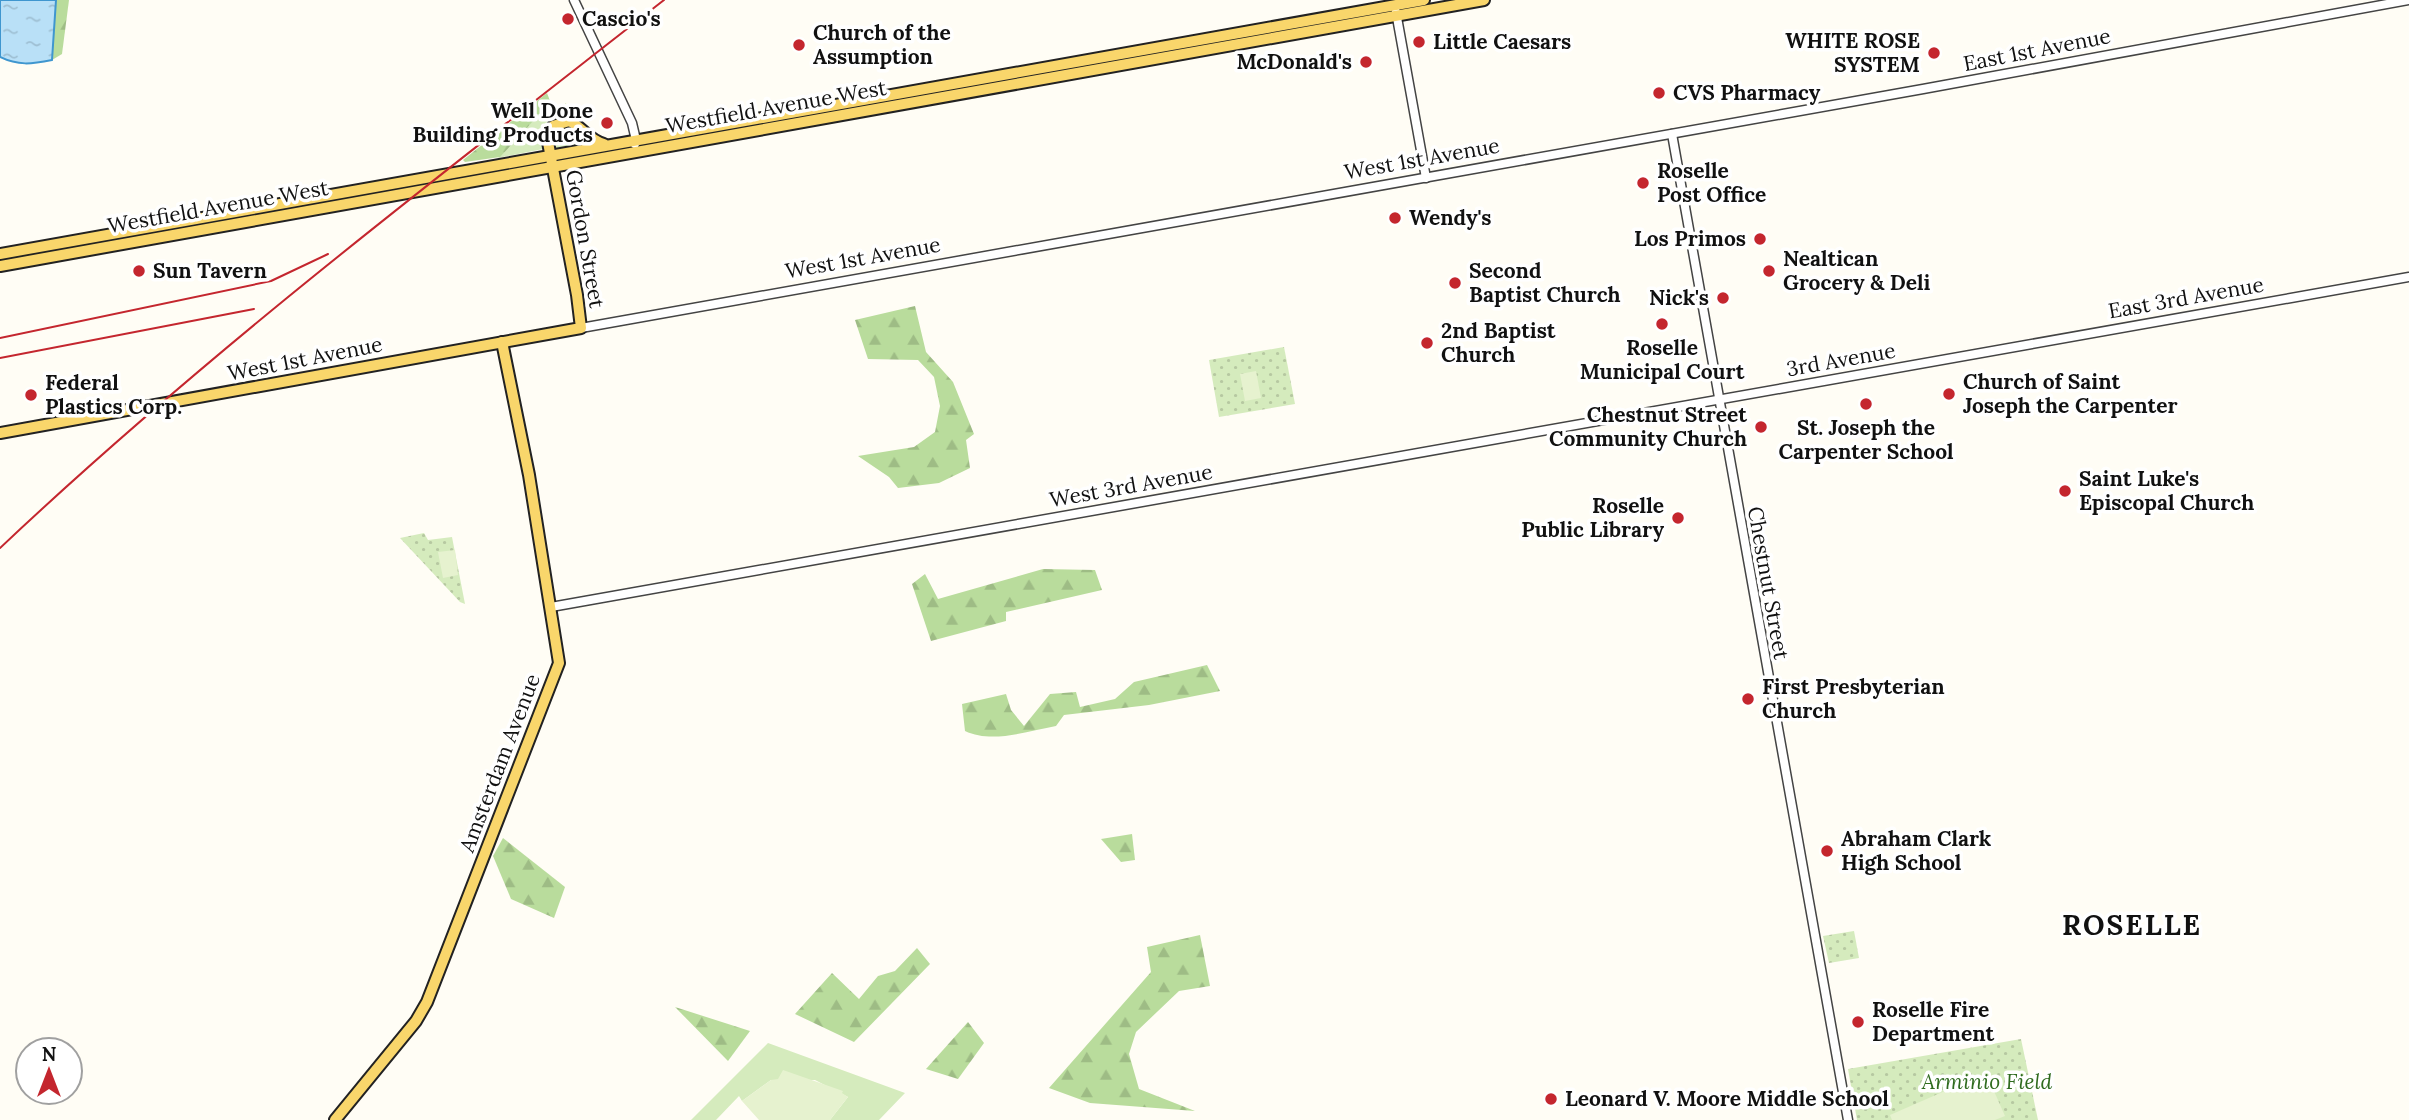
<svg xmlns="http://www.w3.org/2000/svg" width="2409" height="1120" font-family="Lora,serif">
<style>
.grass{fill:#d5ebbd}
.forest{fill:url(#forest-firs)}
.park{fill:url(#park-dots)}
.pitch{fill:#e6f2cf}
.water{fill:url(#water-ripples);stroke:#3f96cf;stroke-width:2}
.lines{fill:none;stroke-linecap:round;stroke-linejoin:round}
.minor-casing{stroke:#444;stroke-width:11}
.major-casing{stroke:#222;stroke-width:14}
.minor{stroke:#fff;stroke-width:8}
.major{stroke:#f9d66b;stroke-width:10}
.rail{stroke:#c4262e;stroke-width:2}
.poi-dot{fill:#c4262e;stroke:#fff;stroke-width:2.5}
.labels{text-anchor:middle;stroke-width:7;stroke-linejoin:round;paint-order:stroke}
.poi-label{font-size:21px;font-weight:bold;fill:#111;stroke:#fff;text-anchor:start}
.street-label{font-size:21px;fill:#111;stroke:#fff}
.park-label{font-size:21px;font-style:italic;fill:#2f6b1f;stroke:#fff}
.district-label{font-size:28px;font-weight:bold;letter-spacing:2px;fill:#111;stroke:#fff}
</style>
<defs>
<pattern id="forest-firs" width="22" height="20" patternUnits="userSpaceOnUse" patternTransform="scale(1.75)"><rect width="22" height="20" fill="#b9dc9c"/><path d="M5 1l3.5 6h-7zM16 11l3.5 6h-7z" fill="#9ebc85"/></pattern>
<pattern id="park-dots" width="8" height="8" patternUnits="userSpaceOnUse" patternTransform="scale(1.75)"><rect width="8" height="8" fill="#d5ebbd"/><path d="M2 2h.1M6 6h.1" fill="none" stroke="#b6c8a1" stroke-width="1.8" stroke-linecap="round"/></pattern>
<pattern id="water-ripples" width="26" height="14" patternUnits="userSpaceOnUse" patternTransform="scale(1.75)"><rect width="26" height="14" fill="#b9e0f7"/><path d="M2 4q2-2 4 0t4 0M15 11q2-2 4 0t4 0" fill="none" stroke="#9ebfd3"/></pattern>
</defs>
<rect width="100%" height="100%" fill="#fffdf5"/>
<g class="grass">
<path d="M566 103 568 115 575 114 581 122 571 117 553 120 542 134 543 149 498 158 537 117 552 106 557 110Z"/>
<path d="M567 125 576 130 587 142 553 149 551 139 554 130Z"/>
<path d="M768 1043 905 1093 879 1120H830L848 1097 815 1080H771L742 1101 739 1096 716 1120H691Z"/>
</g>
<g class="forest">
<path d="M56 0H69L62 54 52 60Z"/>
<path d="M547 93 552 106 537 117 500 157 465 162 463 160Z"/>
<path d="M915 306 926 352 953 382 974 434 966 440 970 468 939 483 898 488 889 477 858 456 914 447 935 432 940 406 934 377 918 360 868 359 855 320Z"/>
<path d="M1043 569 1095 570 1102 590 1006 612V621L931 641 912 584 925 574 938 599Z"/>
<path d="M1207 665 1220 691 1149 705 1064 715 1056 726C1028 731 992 744 965 731L962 704 1006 694 1011 710 1024 726 1050 694 1076 692 1080 707 1115 699 1134 682Z"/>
<path d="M1132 834 1135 860 1121 862 1101 839Z"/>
<path d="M503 838 565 887 554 918 511 899 493 856Z"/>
<path d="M1200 935 1210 986 1179 991 1136 1032 1129 1054 1139 1089 1195 1111 1090 1103 1049 1088 1151 972 1147 947Z"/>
<path d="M917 948 930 964 854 1042 795 1014 832 973 859 999 878 976 895 971Z"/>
<path d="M675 1007 750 1031 728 1061Z"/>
<path d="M968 1022 984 1043 958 1079 926 1069Z"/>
</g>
<g class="park">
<path d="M1284 347 1295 404 1219 417 1209 360Z"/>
<path d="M424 533 428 540 452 537 465 604 460 602 400 538Z"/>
<path d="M1854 931 1859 958 1829 963 1823 936Z"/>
<path d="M2021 1039 2038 1120H1857L1848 1069Z"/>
</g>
<g class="pitch">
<path d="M1256 371 1261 398 1245 401 1240 374Z"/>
<path d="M455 550 458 575 443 578 438 552Z"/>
<path d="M783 1070 843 1091 842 1093 848 1097 830 1120H759L742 1101 771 1080 778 1079Z"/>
<path d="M1986 1073 2005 1116 1995 1120H1892L1890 1115Z"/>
</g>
<path class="water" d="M0 0H56L52 60C32 64 18 66 0 57Z"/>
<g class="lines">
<defs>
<g id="minor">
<path d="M574 0 632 123 636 140 635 144"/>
<path d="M1396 12 1426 178"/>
<path d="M1672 134 1848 1120"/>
<path d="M581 328 1923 89 2409 0"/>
<path d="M551 607 2409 277"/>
</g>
<g id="major">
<path d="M0 254 1424 0"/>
<path d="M0 266 1484 0"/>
<path d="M0 433 581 328 577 295 547 137 553 126 569 121C583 127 588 140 604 144"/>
<path d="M335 1120 416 1021 427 1002 559 663 529 475 502 342"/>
</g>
</defs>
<use href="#minor" class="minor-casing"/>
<use href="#major" class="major-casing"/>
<use href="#minor" class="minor"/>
<use href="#major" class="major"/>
<g class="rail">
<path d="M0 338 271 281 328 254"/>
<path d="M0 358 254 309"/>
<path d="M0 548C209 351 438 177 664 0"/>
</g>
</g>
<g class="poi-dot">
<circle cx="568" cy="19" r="7"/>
<circle cx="1419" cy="42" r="7"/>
<circle cx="799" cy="45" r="7"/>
<circle cx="1934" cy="53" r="7"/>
<circle cx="1366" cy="62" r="7"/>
<circle cx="1659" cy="93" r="7"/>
<circle cx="607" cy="123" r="7"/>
<circle cx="1643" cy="183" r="7"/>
<circle cx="1395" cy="218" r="7"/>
<circle cx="1760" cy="239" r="7"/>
<circle cx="139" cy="271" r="7"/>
<circle cx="1769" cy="271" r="7"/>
<circle cx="1455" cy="283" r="7"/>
<circle cx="1723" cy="298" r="7"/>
<circle cx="1662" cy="324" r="7"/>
<circle cx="1427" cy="343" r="7"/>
<circle cx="1949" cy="394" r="7"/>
<circle cx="31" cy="395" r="7"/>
<circle cx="1866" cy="404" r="7"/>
<circle cx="1761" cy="427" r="7"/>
<circle cx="2065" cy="491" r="7"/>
<circle cx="1678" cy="518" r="7"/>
<circle cx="1748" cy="699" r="7"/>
<circle cx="1827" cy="851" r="7"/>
<circle cx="1858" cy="1022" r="7"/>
<circle cx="1551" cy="1099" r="7"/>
</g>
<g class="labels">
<g class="poi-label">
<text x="582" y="26">Cascio's</text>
<text x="813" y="40">Church of the<tspan x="813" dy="24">Assumption</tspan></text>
<text x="1920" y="48" text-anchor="end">WHITE ROSE<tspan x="1920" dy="24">SYSTEM</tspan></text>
<text x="1433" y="49">Little Caesars</text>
<text x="1352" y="69" text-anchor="end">McDonald's</text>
<text x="1673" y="100">CVS Pharmacy</text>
<text x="593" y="118" text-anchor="end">Well Done<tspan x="593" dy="24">Building Products</tspan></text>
<text x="1657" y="178">Roselle<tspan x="1657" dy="24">Post Office</tspan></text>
<text x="1409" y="225">Wendy's</text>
<text x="1746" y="246" text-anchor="end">Los Primos</text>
<text x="1783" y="266">Nealtican<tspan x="1783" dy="24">Grocery &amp; Deli</tspan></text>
<text x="153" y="278">Sun Tavern</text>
<text x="1469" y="278">Second<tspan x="1469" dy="24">Baptist Church</tspan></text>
<text x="1709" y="305" text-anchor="end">Nick's</text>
<text x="1441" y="338">2nd Baptist<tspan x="1441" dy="24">Church</tspan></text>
<text x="1662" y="355" text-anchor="middle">Roselle<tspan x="1662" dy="24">Municipal Court</tspan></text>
<text x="1963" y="389">Church of Saint<tspan x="1963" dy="24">Joseph the Carpenter</tspan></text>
<text x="45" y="390">Federal<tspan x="45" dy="24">Plastics Corp.</tspan></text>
<text x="1747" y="422" text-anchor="end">Chestnut Street<tspan x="1747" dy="24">Community Church</tspan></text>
<text x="1866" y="435" text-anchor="middle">St. Joseph the<tspan x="1866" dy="24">Carpenter School</tspan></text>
<text x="2079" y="486">Saint Luke's<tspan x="2079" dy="24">Episcopal Church</tspan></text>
<text x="1664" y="513" text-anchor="end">Roselle<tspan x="1664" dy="24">Public Library</tspan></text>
<text x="1762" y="694">First Presbyterian<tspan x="1762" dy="24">Church</tspan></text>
<text x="1841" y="846">Abraham Clark<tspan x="1841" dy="24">High School</tspan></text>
<text x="1872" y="1017">Roselle Fire<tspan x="1872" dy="24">Department</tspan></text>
<text x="1565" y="1106">Leonard V. Moore Middle School</text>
</g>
<g class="street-label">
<text transform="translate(2037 50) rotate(-11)" y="7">East 1st Avenue</text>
<text transform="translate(776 107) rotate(-10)" y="7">Westfield Avenue West</text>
<text transform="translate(1422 159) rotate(-10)" y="7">West 1st Avenue</text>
<text transform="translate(218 207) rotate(-10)" y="7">Westfield Avenue West</text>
<text transform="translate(585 239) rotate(80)" y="7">Gordon Street</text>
<text transform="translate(863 258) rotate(-10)" y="7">West 1st Avenue</text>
<text transform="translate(2186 298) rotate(-10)" y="7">East 3rd Avenue</text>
<text transform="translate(305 359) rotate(-11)" y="7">West 1st Avenue</text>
<text transform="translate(1841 360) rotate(-10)" y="7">3rd Avenue</text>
<text transform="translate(1131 486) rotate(-10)" y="7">West 3rd Avenue</text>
<text transform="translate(1768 583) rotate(80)" y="7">Chestnut Street</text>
<text transform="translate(500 763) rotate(-69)" y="7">Amsterdam Avenue</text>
</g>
<g class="park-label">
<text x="1987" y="1089">Arminio Field</text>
</g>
<g class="district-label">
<text x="2132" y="935">ROSELLE</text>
</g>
</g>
<g transform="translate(49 1071)"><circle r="33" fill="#ffffff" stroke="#a0a0a0" stroke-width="2"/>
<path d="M0-5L12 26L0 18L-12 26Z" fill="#c4262e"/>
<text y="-10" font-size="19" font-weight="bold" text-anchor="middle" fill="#111111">N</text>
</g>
</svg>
